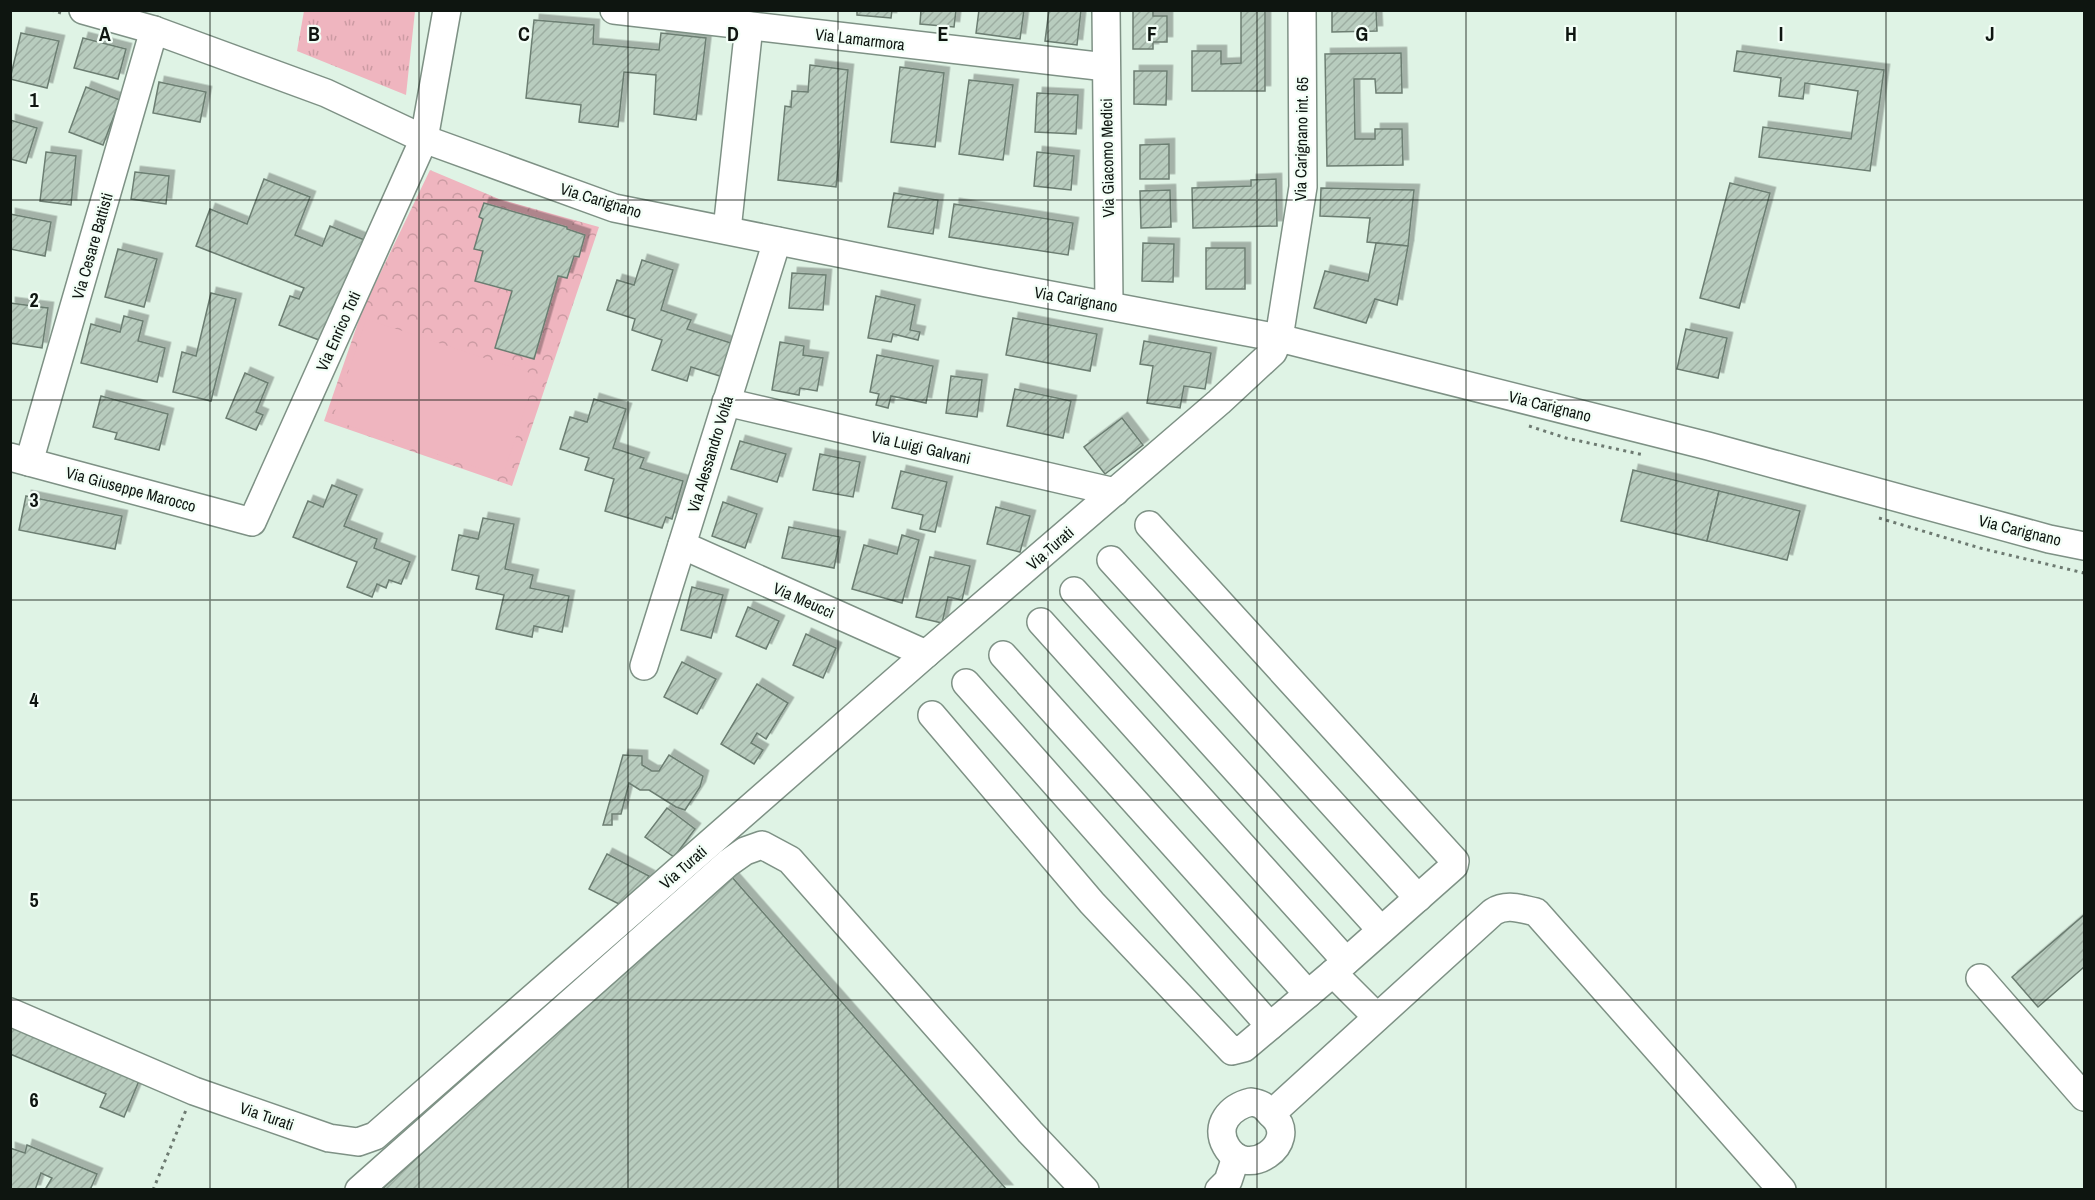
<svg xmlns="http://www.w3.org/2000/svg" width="2095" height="1200" font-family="'Archivo Narrow',sans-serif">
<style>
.grass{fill:url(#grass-tufts)}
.forest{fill:url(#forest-crowns)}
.garden{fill:#efb5bf}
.building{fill:url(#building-hatch);stroke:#6c7e72;stroke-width:1.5;filter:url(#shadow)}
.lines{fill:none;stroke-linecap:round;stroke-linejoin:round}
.minor-casing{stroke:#7e9185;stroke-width:30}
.path{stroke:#6d7a71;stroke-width:3;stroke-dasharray:3 4.5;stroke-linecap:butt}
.minor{stroke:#fff;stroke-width:27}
.grid{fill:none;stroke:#0e1510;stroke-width:1.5;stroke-opacity:0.55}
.labels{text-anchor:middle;stroke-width:4.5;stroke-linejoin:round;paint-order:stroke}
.street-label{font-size:16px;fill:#0e1510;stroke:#f2fef6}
.grid-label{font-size:20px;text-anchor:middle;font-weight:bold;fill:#0e1510;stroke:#f2fef6;stroke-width:4.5;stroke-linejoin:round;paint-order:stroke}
</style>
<defs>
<pattern id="grass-tufts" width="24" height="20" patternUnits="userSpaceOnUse" patternTransform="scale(1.5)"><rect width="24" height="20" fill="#efb5bf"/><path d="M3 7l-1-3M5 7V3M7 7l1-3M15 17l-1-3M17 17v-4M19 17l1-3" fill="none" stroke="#cc9ba3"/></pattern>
<pattern id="forest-crowns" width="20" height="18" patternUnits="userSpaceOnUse" patternTransform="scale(1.5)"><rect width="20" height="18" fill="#efb5bf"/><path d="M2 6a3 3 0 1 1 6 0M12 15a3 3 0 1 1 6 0" fill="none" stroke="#cc9ba3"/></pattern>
<pattern id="building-hatch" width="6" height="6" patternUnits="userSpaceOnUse" patternTransform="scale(1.5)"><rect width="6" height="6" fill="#b8ccbe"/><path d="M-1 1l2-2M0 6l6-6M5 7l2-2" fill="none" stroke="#9daea2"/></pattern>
<filter id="shadow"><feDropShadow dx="5.5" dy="-5.5" stdDeviation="0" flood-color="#0004"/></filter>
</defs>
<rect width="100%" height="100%" fill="#dff3e5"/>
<path class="grass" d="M304 11H415L406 95 297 51Z"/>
<path class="forest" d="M430 170 499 199 599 227 512 486 324 421 362 311Z"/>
<path class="garden" d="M366 319 536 375 503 476 332 420Z"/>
<g class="building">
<path d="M857 10H892L891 18 857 15Z"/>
<path d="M921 10H956L954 27 920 24Z"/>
<path d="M979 10H1024L1020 39 976 33Z"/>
<path d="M1049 10H1081L1077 45 1045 41Z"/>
<path d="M1133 10H1153V16H1167V42H1153V49H1133Z"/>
<path d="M1241 10H1265V91H1192V51H1221V64L1241 63Z"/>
<path d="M1332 10H1376L1377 31 1332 32Z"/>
<path d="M534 20 594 25 593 44 659 50 661 33 706 38 696 120 654 114 656 75 624 72 618 127 579 122 581 105 526 98Z"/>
<path d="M21 33 59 41 47 88 10 79Z"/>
<path d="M83 38 126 49 118 79 74 68Z"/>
<path d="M1737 51 1884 70 1870 171 1759 157 1763 127 1851 139 1858 91 1805 83 1803 99 1779 96 1781 78 1734 71Z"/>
<path d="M1401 53 1402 93H1376L1375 79H1354L1355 139H1375V129H1402L1403 165 1327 166 1325 54Z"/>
<path d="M810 65 848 70 836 187 778 180 785 106 791 107 792 91 808 92Z"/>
<path d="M900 67 944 73 935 147 891 142Z"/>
<path d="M1134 71H1167L1166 105 1134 104Z"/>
<path d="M969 80 1013 85 1003 160 959 154Z"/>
<path d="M159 82 206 92 200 122 153 113Z"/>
<path d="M86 87 120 100 103 145 69 132Z"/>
<path d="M1037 93 1078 95 1076 134 1035 132Z"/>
<path d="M10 120 37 128 26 163 10 159Z"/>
<path d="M1169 144V179H1140V145Z"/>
<path d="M46 152 76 156 71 205 40 201Z"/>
<path d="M1037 152 1074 156 1071 190 1034 186Z"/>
<path d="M135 172 169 176 166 204 131 199Z"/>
<path d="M264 179 310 197 295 235 322 246 330 226 367 241 327 343 279 325 290 296 299 299 304 288 196 246 210 209 247 224Z"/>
<path d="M1276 179 1277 226 1193 228 1192 188 1251 186V180Z"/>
<path d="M1730 183 1770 193 1739 308 1700 298Z"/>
<path d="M1321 188 1414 190 1408 246 1367 242 1370 218 1320 216Z"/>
<path d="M1170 190 1171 227 1141 228 1140 191Z"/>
<path d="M894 193 938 200 933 234 888 227Z"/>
<path d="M484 203 567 227V229L585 235 579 257 574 256 567 278 558 276 534 359 495 348 512 291 475 281 483 251 474 249 483 219 479 217Z"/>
<path d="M954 204 1073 223 1068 255 949 237Z"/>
<path d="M10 214 51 222 45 256 10 249Z"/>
<path d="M1143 243 1174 244 1173 282 1142 281Z"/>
<path d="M1376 243 1408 246 1397 305 1375 299 1366 323 1314 308 1325 271 1368 281Z"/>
<rect x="1206" y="248" width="39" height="41"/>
<path d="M118 249 157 259 144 307 105 297Z"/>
<path d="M642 260 673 270 661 310 691 320 687 329 734 344 723 377 691 367 687 381 652 370 662 340 632 330 635 319 607 310 617 280 634 285Z"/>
<path d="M792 273 826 275 823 310 789 308Z"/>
<path d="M211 293 236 299 211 401 173 392 182 352 196 356Z"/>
<path d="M876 296 915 305 910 330 920 332 918 340 893 334 891 342 868 338Z"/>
<path d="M10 303 48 308 42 348 10 343Z"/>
<path d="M124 316 143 321 138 341 165 348 157 382 81 363 91 324 120 332Z"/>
<path d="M1013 318 1097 334 1090 371 1006 355Z"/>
<path d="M1686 329 1727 338 1718 378 1677 369Z"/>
<path d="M1144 341 1211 353 1205 389 1184 386 1180 408 1147 403 1153 366 1140 364Z"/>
<path d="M780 342 804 346 803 355 823 358 817 391 800 388 799 395 772 390Z"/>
<path d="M877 355 933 366 926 403 891 396 888 408 876 405 879 394 870 392Z"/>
<path d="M245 373 268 383 256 412 263 415 256 430 226 418Z"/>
<path d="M951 376 982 380 977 417 946 413Z"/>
<path d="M1015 389 1071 401 1063 438 1007 426Z"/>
<path d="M101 396 168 414 159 450 115 439 117 433 93 427Z"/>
<path d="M594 399 626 409 613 448 644 458 640 468 683 481 672 519 666 517 662 528 605 511 614 479 585 470 589 458 560 449 570 417 587 422Z"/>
<path d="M1122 418 1143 445 1105 474 1084 447Z"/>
<path d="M740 441 786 454 777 482 731 469Z"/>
<path d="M820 454 860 462 853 497 813 490Z"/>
<path d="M1633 470 1719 491 1707 541 1621 521Z"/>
<path d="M901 471 947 482 935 532 920 529 923 515 892 508Z"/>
<path d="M332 485 357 495 344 526 377 539 374 548 410 562 401 584 389 580 386 588 377 584 372 597 347 587 357 562 293 537 308 501 323 507Z"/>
<path d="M1719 491 1800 511 1787 560 1707 541Z"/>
<path d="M26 496 122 516 115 549 19 530Z"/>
<path d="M723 502 757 514 745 548 712 536Z"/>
<path d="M996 507 1030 516 1020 552 987 544Z"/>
<path d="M483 518 514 524 505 569 533 575 530 588 569 596 562 632 534 626 532 637 496 629 504 595 476 589 479 576 452 570 459 535 478 539Z"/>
<path d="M789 527 840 537 834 568 782 558Z"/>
<path d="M902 535 919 540 902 603 852 589 864 545 897 554Z"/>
<path d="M930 557 970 566 962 600 948 597 942 623 916 617Z"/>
<path d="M692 587 723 595 711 638 681 630Z"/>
<path d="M748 607 779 621 766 649 736 636Z"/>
<path d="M806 634 836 648 823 678 793 665Z"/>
<path d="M682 662 716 679 697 714 664 697Z"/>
<path d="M757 684 788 703 766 739 757 733 751 743 763 750 754 764 721 744Z"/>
<path d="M623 755 642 756V765L652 771H659L669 755 703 776 700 787 685 810 676 807 649 790H640L629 783 621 814H612V825H603Z"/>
<path d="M667 808 695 829 674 857 645 837Z"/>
<path d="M607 854 649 876 627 908 589 889Z"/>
<path d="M731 876 1007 1190H381Z"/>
<path d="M2084 915V967L2038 1007 2012 977Z"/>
<path d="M10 1023 141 1076 124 1117 100 1107 106 1094 10 1054Z"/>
<path d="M27 1145 97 1174 90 1190H50L46 1188 52 1178 41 1173 35 1190H10V1148L25 1153Z"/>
</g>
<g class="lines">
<defs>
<g id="minor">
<path d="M83 10 154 30 326 93 424 139 614 208 987 283 1279 338 1708 446 2049 539 2084 546"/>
<path d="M614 10 1106 67"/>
<path d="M1106 10 1109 305"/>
<path d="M727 230 749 26"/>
<path d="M726 402 1115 492"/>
<path d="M10 457 252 522 424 139 447 10"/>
<path d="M29 462 154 30"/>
<path d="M682 545 926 654"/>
<path d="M1111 560 1418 898"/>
<path d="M1074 591 1381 930"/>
<path d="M1041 622 1346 961"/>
<path d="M1003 655 1308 994"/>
<path d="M644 666 777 241"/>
<path d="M966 683 1270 1026"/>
<path d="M932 715 1092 903 1232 1051 1244 1048 1333 973 1454 866 1455 861 1149 525"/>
<path d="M1333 973 1377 1017"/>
<path d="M1980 978 2084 1097"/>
<path d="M10 1012 194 1091 329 1138 358 1142 375 1136 926 654 1219 402 1273 352 1279 338 1303 187 1302 10"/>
<path d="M1251 1102C1264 1104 1264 1107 1273 1116 1301 1143 1246 1182 1226 1146 1214 1125 1230 1107 1251 1102Z"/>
<path d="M1271 1114 1493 912C1507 903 1521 909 1536 912L1782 1190"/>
<path d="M359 1190 728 863 745 851 762 845 790 860 1030 1132 1085 1190"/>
<path d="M1219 1190 1228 1181 1236 1157"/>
</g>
</defs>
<use href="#minor" class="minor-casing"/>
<g class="path">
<path d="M51 10 61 13"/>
<path d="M1529 426 1566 438 1644 455"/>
<path d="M1879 518 1980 548 2084 573"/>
<path d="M153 1190 186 1110"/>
</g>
<use href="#minor" class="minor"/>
</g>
<path class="grid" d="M210 10V1190M419 10V1190M628 10V1190M838 10V1190M1048 10V1190M1257 10V1190M1466 10V1190M1676 10V1190M1886 10V1190M10 200H2084M10 400H2084M10 600H2084M10 800H2084M10 1000H2084"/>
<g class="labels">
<g class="street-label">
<text transform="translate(860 39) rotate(7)" y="6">Via Lamarmora</text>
<text transform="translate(1301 139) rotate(-89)" y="6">Via Carignano int. 65</text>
<text transform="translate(1107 158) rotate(-91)" y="6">Via Giacomo Medici</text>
<text transform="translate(601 200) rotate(17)" y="6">Via Carignano</text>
<text transform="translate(92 246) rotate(-74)" y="6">Via Cesare Battisti</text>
<text transform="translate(1076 299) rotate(10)" y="6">Via Carignano</text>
<text transform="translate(338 331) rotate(-66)" y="6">Via Enrico Toti</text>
<text transform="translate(1550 406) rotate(14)" y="6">Via Carignano</text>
<text transform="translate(921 447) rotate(13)" y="6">Via Luigi Galvani</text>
<text transform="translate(710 454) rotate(-73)" y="6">Via Alessandro Volta</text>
<text transform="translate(131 489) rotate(15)" y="6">Via Giuseppe Marocco</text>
<text transform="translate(2020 530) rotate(14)" y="6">Via Carignano</text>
<text transform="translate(1050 548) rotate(-41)" y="6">Via Turati</text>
<text transform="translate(804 600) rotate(24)" y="6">Via Meucci</text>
<text transform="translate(683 867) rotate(-41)" y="6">Via Turati</text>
<text transform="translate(267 1116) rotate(19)" y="6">Via Turati</text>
</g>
</g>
<g class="grid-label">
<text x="105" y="41">A</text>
<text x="314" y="41">B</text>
<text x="524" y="41">C</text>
<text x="733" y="41">D</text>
<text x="943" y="41">E</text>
<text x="1152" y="41">F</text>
<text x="1362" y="41">G</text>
<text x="1571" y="41">H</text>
<text x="1781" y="41">I</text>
<text x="1990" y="41">J</text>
<text x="34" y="107">1</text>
<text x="34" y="307">2</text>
<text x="34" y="507">3</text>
<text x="34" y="707">4</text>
<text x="34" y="907">5</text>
<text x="34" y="1107">6</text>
</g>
<rect width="2095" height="1200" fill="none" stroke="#0e1510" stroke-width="24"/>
</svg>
